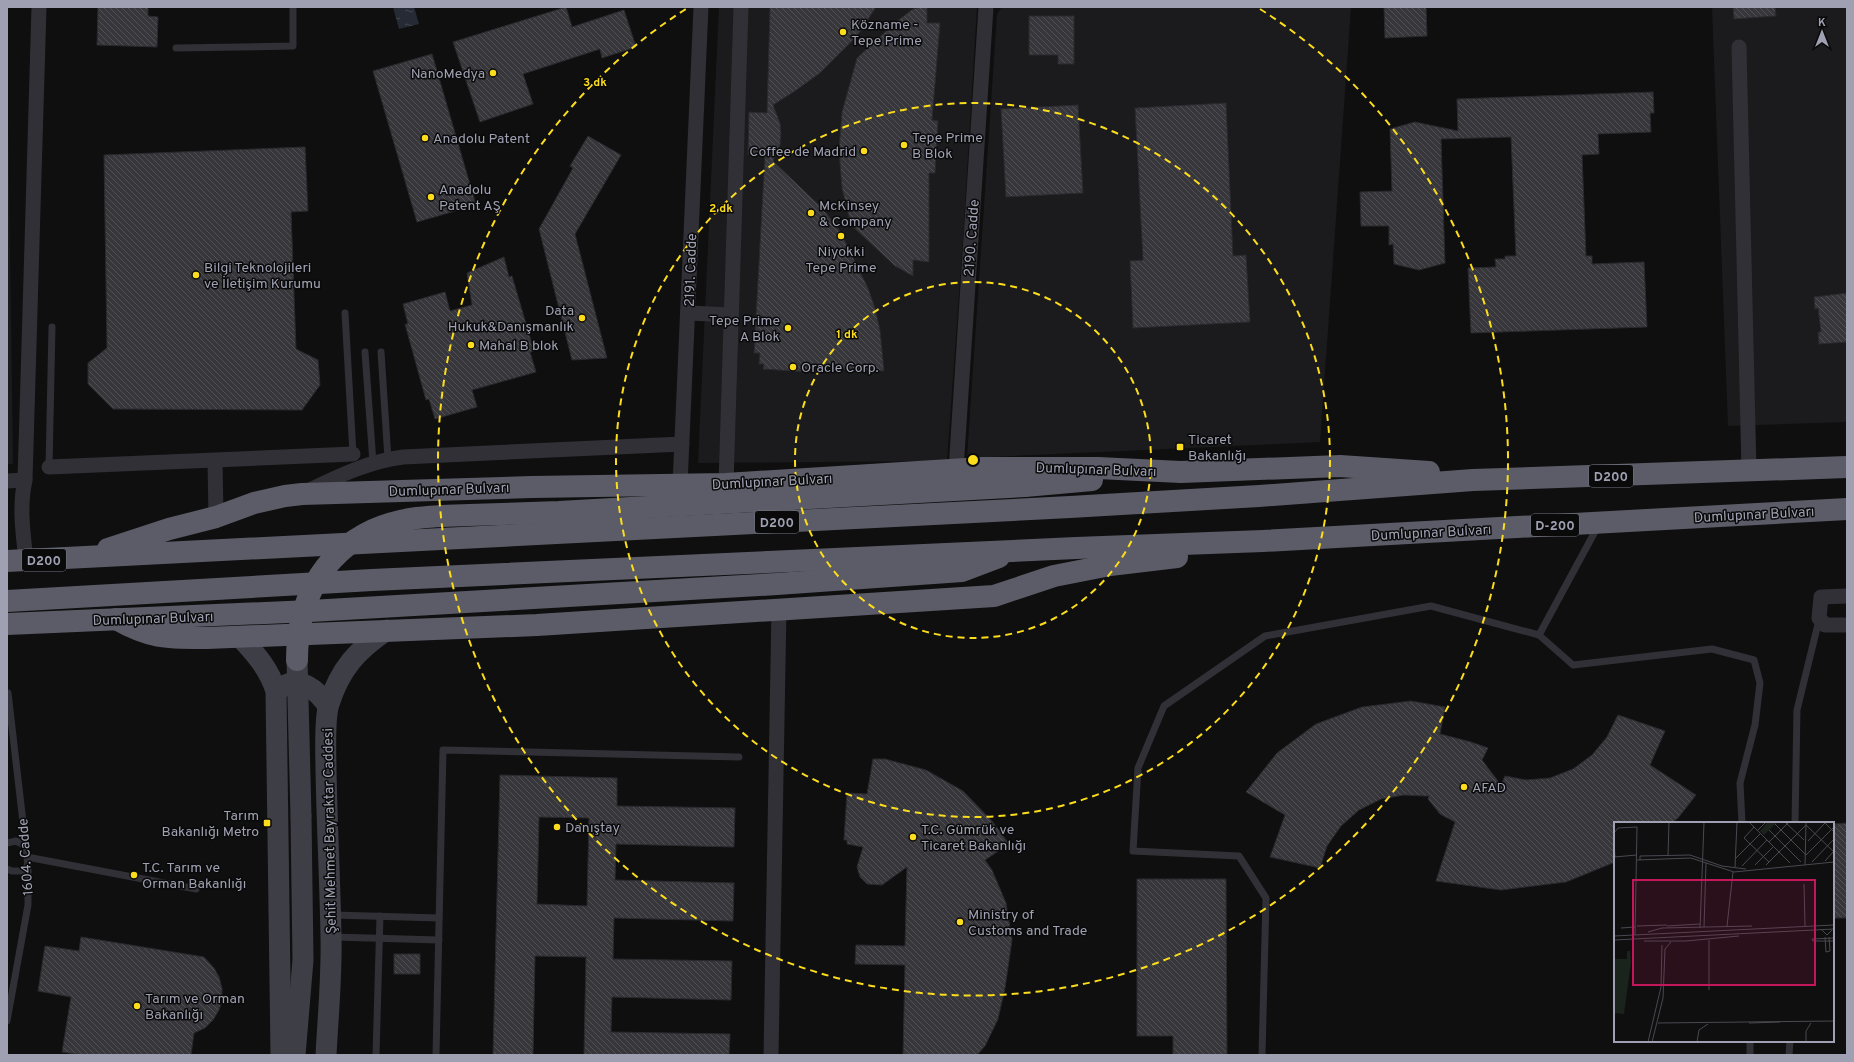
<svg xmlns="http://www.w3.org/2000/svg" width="1854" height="1062" font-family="Overpass,sans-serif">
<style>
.built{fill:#1b1b1d}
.water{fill:url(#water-ripples)}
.building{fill:url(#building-back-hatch);stroke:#2a292d;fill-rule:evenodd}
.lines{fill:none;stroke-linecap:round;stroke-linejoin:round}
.lane{stroke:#303036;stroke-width:7}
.street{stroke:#303036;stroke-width:15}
.secondary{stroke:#3e3e46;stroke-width:21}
.highway{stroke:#5b5c67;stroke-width:22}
.secondary-bridge{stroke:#3e3e46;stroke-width:21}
.highway-bridge{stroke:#5b5c67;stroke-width:22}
.ring{fill:none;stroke:#fcdd1c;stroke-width:2;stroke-dasharray:7 5}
.poi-dot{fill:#fcdd1c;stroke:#0a0a0b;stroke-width:1.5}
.labels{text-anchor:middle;stroke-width:3;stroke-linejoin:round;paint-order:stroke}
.shield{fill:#0a0a0b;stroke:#727480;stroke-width:1}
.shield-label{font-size:13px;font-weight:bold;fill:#9fa1b2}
.poi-label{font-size:14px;fill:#9fa1b2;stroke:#0a0a0b;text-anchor:start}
.street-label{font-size:14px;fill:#9fa1b2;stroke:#0a0a0b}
.inset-road{fill:none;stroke:#494951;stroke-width:1}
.view{fill:#c2185b;fill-opacity:0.15;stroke:#c2185b;stroke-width:2}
.inset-edge{fill:none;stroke:#9fa1b2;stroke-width:2}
.centre{fill:#fcdd1c;stroke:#0a0a0b;stroke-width:2}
.ring-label{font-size:12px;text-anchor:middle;font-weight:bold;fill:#fcdd1c;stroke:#0a0a0b;stroke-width:3;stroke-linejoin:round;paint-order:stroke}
</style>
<defs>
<pattern id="water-ripples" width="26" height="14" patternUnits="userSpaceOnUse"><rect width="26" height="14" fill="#252a34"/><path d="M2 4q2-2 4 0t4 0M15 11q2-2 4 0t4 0" fill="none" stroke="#41464f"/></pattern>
<pattern id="building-back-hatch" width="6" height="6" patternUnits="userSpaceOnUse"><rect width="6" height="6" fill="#36363b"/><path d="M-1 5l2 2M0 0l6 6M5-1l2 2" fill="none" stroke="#505055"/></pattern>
</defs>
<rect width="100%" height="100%" fill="#0f0f10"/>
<g class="built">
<path d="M719 7H977L963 239 947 461 698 463Z"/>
<path d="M1002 7H1351L1320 442 967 458 997 14Z"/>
<path d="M1712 7H1847V422L1728 426Z"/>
<path d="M7 40 13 464H7Z"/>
</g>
<path class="water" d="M393 7H414L419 24 399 29Z"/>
<g class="building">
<path d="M98 7H148V16L158 17 157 47 97 45Z"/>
<path d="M566 7 572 27 624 10 636 47 602 58 600 49 523 74 533 104 480 122 453 42Z"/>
<path d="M770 7H876L857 36 820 73 795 91 773 105 780 123 781 134 780 145 773 161 822 208 840 231 868 288 875 308 880 330 884 371 809 367V372L763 369 764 364H759L760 353H754L765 155 748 154 749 112 767 113Z"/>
<path d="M920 7H927V23H940L932 120 938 121 935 173H929V262L913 260V276L895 266 851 225 842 188 839 150 842 112 857 58 897 21 913 9Z"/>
<path d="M1384 7H1426L1427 36 1385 38Z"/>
<path d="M1733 7H1775L1776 16 1734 19Z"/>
<path d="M1029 16H1074V64H1058V55H1029Z"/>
<path d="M432 54 476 205 417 222 373 71Z"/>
<path d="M1653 92 1654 113H1650L1651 132 1598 134 1599 154 1582 155 1586 256H1592V264L1644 262 1647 327 1471 333 1468 268 1496 267 1495 259H1505V256H1516L1511 137 1441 139 1445 263 1419 270 1394 264 1393 244 1389 245V226H1361L1360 192 1392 191 1390 129 1415 122 1458 131 1457 99Z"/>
<path d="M1226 103 1233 256 1246 255 1250 322 1133 328 1130 261 1143 260 1135 108Z"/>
<path d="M1078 105 1083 193 1006 197 1001 109Z"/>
<path d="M588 136 621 155 575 234 607 358 572 360 539 229 573 168 570 166Z"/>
<path d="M305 147 308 211 291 212 296 349 318 360 320 385 302 410 113 409 88 384V363L107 348 104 155Z"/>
<path d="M504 257 509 277 512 276 534 351 530 352 536 372 472 390 477 407 435 419 429 399 426 400 405 324H408L403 304 445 292 450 311 472 305 467 273Z"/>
<path d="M1847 293V342L1819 344 1818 332H1821L1818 308 1815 309 1814 297Z"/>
<path d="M1411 701 1445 707 1440 734 1471 742 1488 748 1482 760 1501 785 1505 776 1526 780 1550 778 1573 769 1592 755 1607 737 1618 715 1665 731 1650 765 1696 795 1678 818 1671 823H1615V862L1566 882 1501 890 1436 881 1455 822 1440 814 1428 799 1429 796H1425L1404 795 1381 799 1359 810 1341 826 1327 846 1320 868 1270 857 1285 815 1246 792 1277 753 1316 724 1362 707Z"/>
<path d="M873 759H885L926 770 963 791 992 821 1009 844 985 860 992 870 1006 903 1012 940 1005 988 998 1019 985 1046 977 1055H903L905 965 855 964 856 945 905 946 907 867 882 885 867 884 860 877 857 867 863 847 847 844V840H844L847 793 867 794Z"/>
<path d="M500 775 617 778V806L735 808 734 847 616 844 615 880 734 883 733 921 614 918 613 959 732 961 731 1000 612 997 611 1032 730 1034 729 1055H584L586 957 535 956 533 1055H493ZM539 817 589 818 587 906 537 904Z"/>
<path d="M1847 823V918H1833V824Z"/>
<path d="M1137 879H1226L1227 1055H1173V1036H1137Z"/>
<path d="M81 937 204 957 214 968 219 977 222 988V1000L219 1010 213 1020 205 1028 194 1033 191 1055H82L62 1052 71 997 38 991 45 946 79 951Z"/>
<rect x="394" y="954" width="26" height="20"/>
</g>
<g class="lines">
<g class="lane">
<path d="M176 48 293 46V7"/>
<path d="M345 313 353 454"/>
<path d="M365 352 373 463"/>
<path d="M381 352 388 459"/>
<path d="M49 467 52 327"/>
<path d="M1539 635 1598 526"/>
<path d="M1795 823 1797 710 1819 620"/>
<path d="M7 843 16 841 26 846"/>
<path d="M27 857 196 889"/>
<path d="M7 869 12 871H23L28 865"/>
<path d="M333 915 439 918"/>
<path d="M333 937 439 940"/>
<path d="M7 1021 28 905V865L8 693"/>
<path d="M1750 1041V1055"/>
<path d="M376 1055 380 916"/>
<path d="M436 1055 443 750 739 757"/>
<path d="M1262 1055 1266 898 1239 856 1133 851 1138 768 1164 706 1265 636 1431 606 1539 635 1573 665 1712 649 1754 660 1760 683 1755 725 1740 783 1742 823"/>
<path d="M1789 1055 1790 1041"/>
</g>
<g class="street">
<path d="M1739 47 1749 471"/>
<path d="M688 313 731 315"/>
<path d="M215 461 216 517"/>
<path d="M49 467 353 454"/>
<path d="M956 470 986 7"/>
<path d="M7 481 25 480"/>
<path d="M726 484 741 7"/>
<path d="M680 485 701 7"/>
<path d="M308 491C338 476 370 461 403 457L682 444"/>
<path d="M26 560C23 533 19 507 25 480L39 7"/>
<path d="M1847 596 1821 597 1819 618 1825 625H1847"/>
<path d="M771 1055 779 608"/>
</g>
<g class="secondary">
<path d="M240 637C256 654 269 669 276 691L281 1055"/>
<path d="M281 688C299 674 318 691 328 706"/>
<path d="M295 1055 303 960 301 816"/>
<path d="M326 1055C328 1016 332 976 331 937 330 881 327 826 326 770 326 754 324 719 329 704 340 669 357 650 387 630"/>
</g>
<g class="highway">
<path d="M1025 486 1092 480"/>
<path d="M108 549 169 529 216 517 254 503 285 496 302 494 532 487 726 484 982 468H1098L1181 472 1340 466 1429 472"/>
<path d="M7 561 1070 507 1259 496 1473 480 1847 467"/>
<path d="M7 601 372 580 1076 548 1263 541 1847 509"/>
<path d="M116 619C151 639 168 638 207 638L537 625 994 596 1054 576 1110 565 1177 557"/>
<path d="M7 624 310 611 777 584 962 571 999 557"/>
</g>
<path class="secondary-bridge" d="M297 660 301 816"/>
<path class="highway-bridge" d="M297 660C297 604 320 555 373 530 404 516 435 516 469 515 499 514 529 513 559 512 715 503 870 494 1025 486"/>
</g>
<g class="ring">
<circle cx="973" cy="460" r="178"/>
<circle cx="973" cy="460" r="357"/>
<path d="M1260 9A535 535 0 1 1 686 9"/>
</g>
<g class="poi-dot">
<circle cx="843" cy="32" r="4"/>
<circle cx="493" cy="73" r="4"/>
<circle cx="425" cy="138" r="4"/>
<circle cx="904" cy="145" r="4"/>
<circle cx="864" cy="151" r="4"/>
<circle cx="431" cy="197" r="4"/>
<circle cx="811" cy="213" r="4"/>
<circle cx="841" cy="236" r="4"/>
<circle cx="196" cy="275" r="4"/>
<circle cx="582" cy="318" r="4"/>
<circle cx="788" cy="328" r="4"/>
<circle cx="471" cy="345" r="4"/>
<circle cx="793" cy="367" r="4"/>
<rect x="1176" y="443" width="8" height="8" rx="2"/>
<circle cx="1464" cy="787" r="4"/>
<rect x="263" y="819" width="8" height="8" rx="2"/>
<circle cx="557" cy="827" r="4"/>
<circle cx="913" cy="837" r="4"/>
<circle cx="134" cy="875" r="4"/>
<circle cx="960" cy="922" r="4"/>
<circle cx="137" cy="1006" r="4"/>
</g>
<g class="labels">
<g class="shield">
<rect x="1589" y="465" width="44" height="22" rx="3"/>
<rect x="755" y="511" width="44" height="22" rx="3"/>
<rect x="1531" y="514" width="48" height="22" rx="3"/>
<rect x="22" y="549" width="44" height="22" rx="3"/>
</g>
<g class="shield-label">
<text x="1611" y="481">D200</text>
<text x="777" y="527">D200</text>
<text x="1555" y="530">D-200</text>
<text x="44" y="565">D200</text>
</g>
<g class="poi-label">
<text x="851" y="29">Közname -<tspan x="851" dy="16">Tepe Prime</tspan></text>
<text x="485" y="78" text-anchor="end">NanoMedya</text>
<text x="912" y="142">Tepe Prime<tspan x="912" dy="16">B Blok</tspan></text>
<text x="433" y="143">Anadolu Patent</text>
<text x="856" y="156" text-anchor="end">Coffee de Madrid</text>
<text x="439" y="194">Anadolu<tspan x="439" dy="16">Patent AŞ</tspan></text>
<text x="819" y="210">McKinsey<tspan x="819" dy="16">&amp; Company</tspan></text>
<text x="841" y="256" text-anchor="middle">Niyokki<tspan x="841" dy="16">Tepe Prime</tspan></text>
<text x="204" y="272">Bilgi Teknolojileri<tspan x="204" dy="16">ve İletişim Kurumu</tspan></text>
<text x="574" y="315" text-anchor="end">Data<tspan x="574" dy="16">Hukuk&amp;Danışmanlık</tspan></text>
<text x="780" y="325" text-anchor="end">Tepe Prime<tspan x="780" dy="16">A Blok</tspan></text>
<text x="479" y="350">Mahal B blok</text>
<text x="801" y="372">Oracle Corp.</text>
<text x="1188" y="444">Ticaret<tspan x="1188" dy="16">Bakanlığı</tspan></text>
<text x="1472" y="792">AFAD</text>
<text x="259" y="820" text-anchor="end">Tarım<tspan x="259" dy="16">Bakanlığı Metro</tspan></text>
<text x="565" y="832">Danıştay</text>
<text x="921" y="834">T.C. Gümrük ve<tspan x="921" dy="16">Ticaret Bakanlığı</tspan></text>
<text x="142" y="872">T.C. Tarım ve<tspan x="142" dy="16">Orman Bakanlığı</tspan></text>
<text x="968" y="919">Ministry of<tspan x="968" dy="16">Customs and Trade</tspan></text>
<text x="145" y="1003">Tarım ve Orman<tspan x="145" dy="16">Bakanlığı</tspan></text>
</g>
<g class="street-label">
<text transform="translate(971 238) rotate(-86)" y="5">2190. Cadde</text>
<text transform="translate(690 270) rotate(-88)" y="5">2191. Cadde</text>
<text transform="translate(1096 469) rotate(2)" y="5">Dumlupınar Bulvarı</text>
<text transform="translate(772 481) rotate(-3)" y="5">Dumlupınar Bulvarı</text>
<text transform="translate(449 489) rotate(-2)" y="5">Dumlupınar Bulvarı</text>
<text transform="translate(1754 514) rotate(-3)" y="5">Dumlupınar Bulvarı</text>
<text transform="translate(1431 532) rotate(-3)" y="5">Dumlupınar Bulvarı</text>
<text transform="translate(153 618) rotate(-2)" y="5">Dumlupınar Bulvarı</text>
<text transform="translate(329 831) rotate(-91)" y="5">Şehit Mehmet Bayraktar Caddesi</text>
<text transform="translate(25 857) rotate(-94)" y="5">1604. Cadde</text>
</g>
</g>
<g transform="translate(1614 822)">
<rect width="220" height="220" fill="#0f0f10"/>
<path d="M154 0H163L150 13 146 9ZM13 129H16L17 140 10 192 0 191V137H13Z" fill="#1b231d"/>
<path class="inset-road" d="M135 0 176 41M171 0 190 18M210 0 220 10M161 2 192 33 220 5M140 5 130 16 155 40M155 8 187 40M143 9 152 0M0 11 4 6 23 5 21 113M194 19 212 0M0 20 1 35M155 20 175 0M54 34 55 0M0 35 23 33M122 36 146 12M23 38 77 36 120 50 220 40M26 38V34L76 33 108 44 132 47M211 39 220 29M198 40 220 17M141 43 159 25M152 43 192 3 220 30M191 43 192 0M128 44 153 18M121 45 123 0M190 62 191 104M23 104 53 103M53 104 86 102M113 104 119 50M90 105 92 41M7 106 21 105M86 106 90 0M208 108 213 113 218 108M34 110 48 106 138 104M0 114 220 103M211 115 212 130 216 129 215 115M198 117 199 119H220M198 117 220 116M0 118 220 107M30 119H72L125 114M95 168V118M44 201 220 199M135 201 166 200M34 220 47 165 48 123M38 220 49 176 51 127 57 120M83 220 85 208 94 202M192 220V209L197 201"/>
<path class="view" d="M19 58H201V163H19Z"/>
<rect width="220" height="220" class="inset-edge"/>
</g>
<circle cx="973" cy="460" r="6" class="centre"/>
<g class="ring-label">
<text x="595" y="86">3 dk</text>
<text x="721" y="212">2 dk</text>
<text x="847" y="338">1 dk</text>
</g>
<rect width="1854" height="1062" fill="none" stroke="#9fa1b2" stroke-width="16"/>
<g transform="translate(1822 32)" stroke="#0a0a0b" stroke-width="3" paint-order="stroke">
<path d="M0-3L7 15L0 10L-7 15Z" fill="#9fa1b2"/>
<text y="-6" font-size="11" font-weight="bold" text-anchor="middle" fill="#9fa1b2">K</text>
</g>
</svg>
